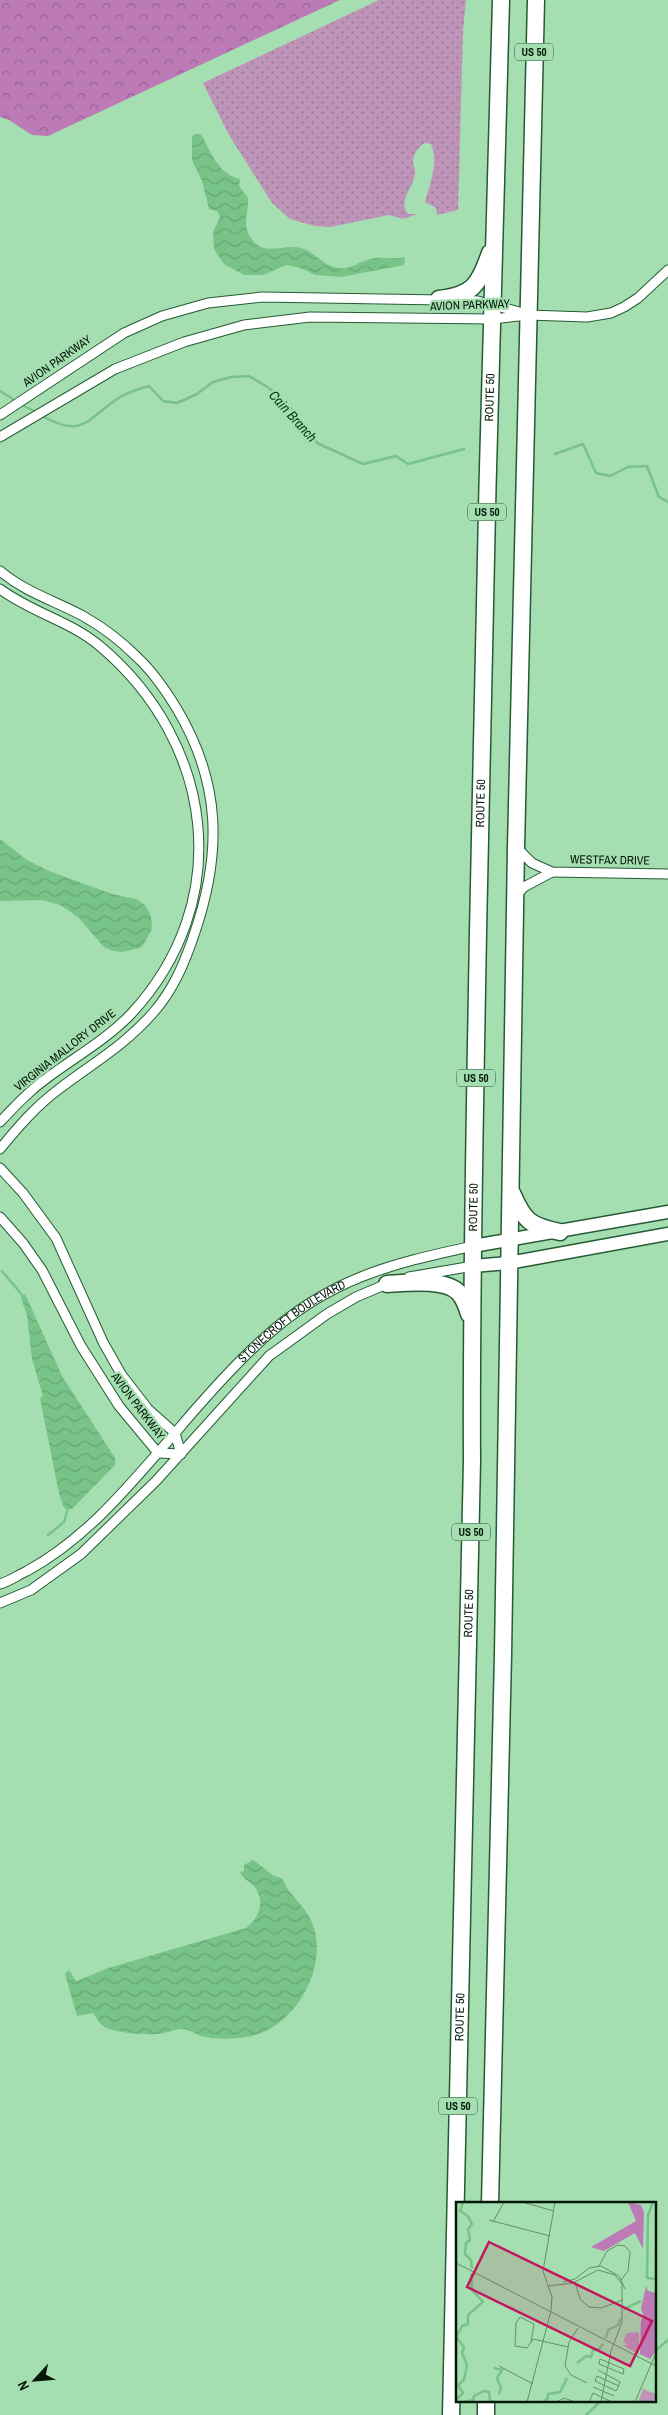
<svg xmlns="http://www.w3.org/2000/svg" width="668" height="2415" font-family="'Archivo Narrow',sans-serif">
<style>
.grass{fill:url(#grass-dots)}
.forest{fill:url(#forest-crowns)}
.water{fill:url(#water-waves)}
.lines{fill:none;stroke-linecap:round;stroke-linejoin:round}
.stream{stroke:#77c388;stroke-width:2.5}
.street-casing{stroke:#255b34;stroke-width:11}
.secondary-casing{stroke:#255b34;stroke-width:15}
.highway-casing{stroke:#255b34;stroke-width:19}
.street{stroke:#fff;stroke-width:9}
.secondary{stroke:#fff;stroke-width:12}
.highway{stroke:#fff;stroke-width:16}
.labels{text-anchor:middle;stroke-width:4.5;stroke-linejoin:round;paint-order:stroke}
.shield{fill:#a5deb0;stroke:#34533a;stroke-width:1}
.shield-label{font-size:11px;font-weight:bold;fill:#031808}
.street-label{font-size:12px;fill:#031808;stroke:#a5deb0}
.water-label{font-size:14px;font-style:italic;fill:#003c17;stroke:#a5deb0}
.inset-river{fill:none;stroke:#77c388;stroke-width:2.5}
.inset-road{fill:none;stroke:#648f6d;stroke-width:1}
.view{fill:#c2185b;fill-opacity:0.15;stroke:#c2185b;stroke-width:2.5}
.inset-edge{fill:none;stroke:#031808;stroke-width:2.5}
</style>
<defs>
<pattern id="grass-dots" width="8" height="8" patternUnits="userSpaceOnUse" patternTransform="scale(1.25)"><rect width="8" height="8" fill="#be94b9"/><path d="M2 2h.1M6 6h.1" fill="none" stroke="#987894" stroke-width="1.8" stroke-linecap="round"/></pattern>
<pattern id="forest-crowns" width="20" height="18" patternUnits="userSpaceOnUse" patternTransform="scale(1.25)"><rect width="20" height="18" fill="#bc7ab6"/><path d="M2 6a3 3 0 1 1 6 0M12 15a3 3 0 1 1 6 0" fill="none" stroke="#976392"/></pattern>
<pattern id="water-waves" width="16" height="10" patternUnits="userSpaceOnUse" patternTransform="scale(1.25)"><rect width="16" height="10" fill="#77c388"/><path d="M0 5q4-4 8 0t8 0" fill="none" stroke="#65a774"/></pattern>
</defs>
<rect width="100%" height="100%" fill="#a5deb0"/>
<path class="grass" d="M379 0H466L463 31 458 210 437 215 436 208 425 202C430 184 439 161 431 144L425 143C419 146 413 154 413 162 413 166 416 170 415 173 414 188 397 200 408 214H417L403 219 389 215 330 227 315 226 290 219 272 203 229 135 203 83Z"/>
<path class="forest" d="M0 0H340L48 136 32 135 9 120 0 117Z"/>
<g class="water">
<path d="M196 134H201C211 152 218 174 240 179L239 186 248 198C249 213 241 223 251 238 264 258 283 243 301 248 315 252 323 266 338 268 351 270 359 261 371 259 382 256 394 260 405 257L404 265 341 277 316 275 300 268 286 265 263 275H244L224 264 214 249 213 232 220 217 217 211 209 209 202 181 192 160V136Z"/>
<path d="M0 839 27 860 49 871 112 894 136 899 145 905 151 916 152 929 144 944 140 948 122 952 113 951 104 947 78 917 60 905 42 900 0 901Z"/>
<path d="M25 1294 62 1376 115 1458V1465L72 1509 64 1508 59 1493 40 1398 43 1396 32 1359 27 1315 21 1298Z"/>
<path d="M253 1860 274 1876 281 1878C285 1882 286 1886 289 1891 298 1902 308 1911 313 1925 328 1965 298 2021 258 2034 243 2039 221 2040 205 2037 196 2035 191 2029 180 2029 173 2030 166 2033 158 2034 147 2035 110 2033 102 2025 99 2022 96 2017 93 2013L77 2016 65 1974 67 1971H70L74 1979 77 1981 108 1968 246 1928C259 1918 266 1902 254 1886 249 1881 242 1878 240 1872L244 1871V1865Z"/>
</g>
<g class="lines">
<g class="stream">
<path d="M0 391 16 401"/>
<path d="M20 404 38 413"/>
<path d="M42 416C83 438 85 421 117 399 126 393 138 389 149 386L163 401 177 403 197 394 213 382 231 377 249 376 269 388 290 407 317 443 363 464 396 456 408 464 464 449"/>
<path d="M555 454 583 444 596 473 610 476 628 467 647 466 659 497 668 502"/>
<path d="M2 1271 23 1296"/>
<path d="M48 1535 64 1522 68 1508"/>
<path d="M654 2352 668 2340"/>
<path d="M586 2415 601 2401"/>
</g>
<defs>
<g id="street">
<path d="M455 300 478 301 523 313"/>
<path d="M0 415 124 333 162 316 208 303 262 297 442 300"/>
<path d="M0 437 115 369 184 342 244 325 310 317 493 319 528 315 587 317 611 313 624 307 638 298 668 270"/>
<path d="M0 571C25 592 55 601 83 616 103 627 122 642 138 658 154 673 166 691 177 709 221 783 222 852 195 932 185 962 174 989 153 1013 124 1046 93 1063 59 1089 36 1106 18 1127 0 1149"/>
<path d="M0 589C32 613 71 621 101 647 215 744 235 902 131 1014 106 1040 75 1057 47 1078 29 1091 15 1106 0 1122"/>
<path d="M517 848 532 863 552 872 668 874"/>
<path d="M515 897 524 887 552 872"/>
<path d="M0 1168 23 1193 56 1238 103 1342 121 1374 148 1409 175 1433 181 1454"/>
<path d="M0 1217 23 1243 42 1270 81 1346 119 1406 158 1453 181 1454"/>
<path d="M409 1277 473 1266"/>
<path id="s1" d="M0 1584C10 1581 18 1575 27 1571 89 1537 131 1483 176 1432 203 1400 233 1366 264 1338 329 1279 390 1264 473 1246"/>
<path d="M0 1603 31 1590 81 1554 156 1481 269 1356 327 1314 356 1297 389 1283"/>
</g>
<g id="secondary">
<path d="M473 1246 668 1212"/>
<path d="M473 1266 508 1263 668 1234"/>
</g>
<g id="highway">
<path d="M439 299C473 295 479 285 490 253"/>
<path d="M512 1193C524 1221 530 1226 560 1232"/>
<path d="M387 1284C405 1283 446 1278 459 1293 464 1299 467 1307 469 1314"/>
<path d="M490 2204 503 1655 516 847 536 0"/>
<path id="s2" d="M451 2415 472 1461C471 1285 475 1108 478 932 484 621 491 311 501 0"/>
<path d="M486 2415V2401"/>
</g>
</defs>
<use href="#street" class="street-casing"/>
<use href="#secondary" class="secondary-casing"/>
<use href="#highway" class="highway-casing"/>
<use href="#street" class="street"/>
<use href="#secondary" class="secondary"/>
<use href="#highway" class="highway"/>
</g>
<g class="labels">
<g class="shield">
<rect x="515" y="43.5" width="38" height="17" rx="4"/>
<rect x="468" y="503.5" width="38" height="17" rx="4"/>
<rect x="457" y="1069.5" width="38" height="17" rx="4"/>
<rect x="452" y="1523.5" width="38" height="17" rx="4"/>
<rect x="439" y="2097.5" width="38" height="17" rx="4"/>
</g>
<g class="shield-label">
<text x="534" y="56">US 50</text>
<text x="487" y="516">US 50</text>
<text x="476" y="1082">US 50</text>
<text x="471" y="1536">US 50</text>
<text x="458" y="2110">US 50</text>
</g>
<g class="street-label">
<text transform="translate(470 305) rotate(-2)" y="4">AVION PARKWAY</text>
<text transform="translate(57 361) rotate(-35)" y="4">AVION PARKWAY</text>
<text dy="4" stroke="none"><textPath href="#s2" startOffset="2018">ROUTE 50</textPath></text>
<text dy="4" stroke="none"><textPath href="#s2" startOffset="1612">ROUTE 50</textPath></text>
<text transform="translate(610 860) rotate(1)" y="4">WESTFAX DRIVE</text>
<text transform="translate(65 1050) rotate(-38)" y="4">VIRGINIA MALLORY DRIVE</text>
<text dy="4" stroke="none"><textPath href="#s2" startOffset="1208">ROUTE 50</textPath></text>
<text dy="4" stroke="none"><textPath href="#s1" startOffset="396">STONECROFT BOULEVARD</textPath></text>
<text transform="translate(138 1406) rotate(53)" y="4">AVION PARKWAY</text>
<text dy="4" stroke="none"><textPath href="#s2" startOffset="802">ROUTE 50</textPath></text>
<text dy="4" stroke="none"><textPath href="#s2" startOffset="398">ROUTE 50</textPath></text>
</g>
<g class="water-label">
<text transform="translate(293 416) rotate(48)" y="5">Cain Branch</text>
</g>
</g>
<g transform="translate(456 2202)">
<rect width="200" height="200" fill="#a5deb0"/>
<path d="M183 130V152L166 143H172L167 140 171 131ZM187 187 200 192V196L195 200H182Z" fill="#be94b9"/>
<path d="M172 0 185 3 188 10 187 47 179 31 148 49 135 45 180 19ZM190 84 192 89 200 91V149L194 157 184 152 185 118 188 115 185 107Z" fill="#bc7ab6"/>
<path class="inset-river" d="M7 0 4 9 12 14 16 22 12 27 14 38 10 41 9 52 15 58 16 67M197 0 192 13 191 76 200 77M168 107 185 99M150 136 152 128 162 123 165 116M121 161 130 154 135 155 137 148 143 147 147 142M38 166 46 168 41 176 45 186 43 192M0 198 7 191 2 183 8 178 11 163 6 151 8 145 0 135 6 124 12 122V113L27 100 16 88 15 71M8 200 17 198 18 194 28 189 33 190 34 199 39 200M87 200 92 196V192L104 190 111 176"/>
<path class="inset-road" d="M66 0 98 9M33 18 94 34M37 20 48 0M0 61 200 164M143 64 151 49 162 43 169 44 174 50 172 69 165 78M107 80 119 77 133 66 145 64 163 74 169 87M119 80 124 97 133 105 145 106 167 98M92 84 117 81 142 68 159 73 166 82V120L155 149 145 200M95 109 96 95 87 69 99 0M122 126 113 140 109 164 115 173 131 181M75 140 78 122 64 115 60 121 59 144 71 146 77 137 112 145M144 157 168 167 167 172 143 162ZM43 164 77 182M142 168 164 180 161 188 160 189 139 179 141 174 163 184M137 185 158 194M71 200 95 109M101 200 108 196 119 200M133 200 137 191 156 200M179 200 200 151"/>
<path class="view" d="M33 40 196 119 174 164 11 85Z"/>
<rect width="200" height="200" class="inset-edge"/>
</g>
<g transform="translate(35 2380) rotate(244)" stroke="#a5deb0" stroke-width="4" paint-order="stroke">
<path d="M0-4L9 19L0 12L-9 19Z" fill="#031808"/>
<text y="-8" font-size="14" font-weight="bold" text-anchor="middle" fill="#031808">N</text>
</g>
</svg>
